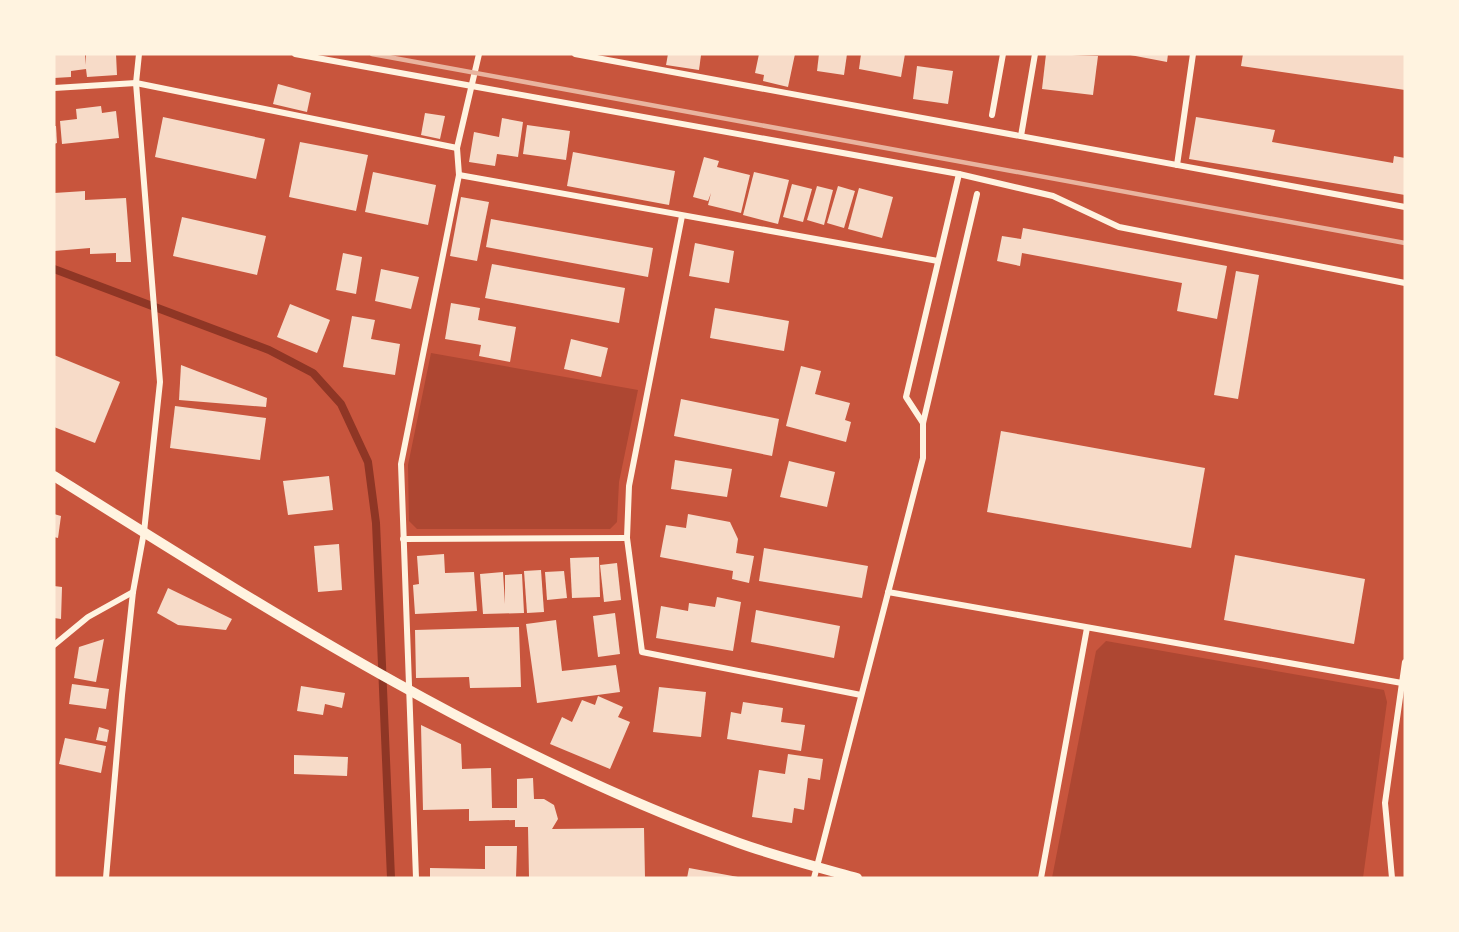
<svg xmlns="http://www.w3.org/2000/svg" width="1459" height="932" font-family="Karla,sans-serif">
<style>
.green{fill:#ae4732}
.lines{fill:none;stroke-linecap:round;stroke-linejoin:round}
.stream{stroke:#8f3625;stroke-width:8}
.building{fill:#f7dbc8}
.minor{stroke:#fff3e0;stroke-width:6}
.tertiary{stroke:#fff3e0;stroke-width:10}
.rail{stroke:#e9b49f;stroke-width:4.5}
</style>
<rect width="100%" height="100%" fill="#c8553d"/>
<g class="green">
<path d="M431 353 638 390 619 482 617 522 610 529H417L409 521 408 465Z"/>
<path d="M1106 641 1384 690 1387 702 1363 878H1052L1096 651Z"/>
</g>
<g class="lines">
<path class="stream" d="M54 269 269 350 313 373 341 404 368 462 376 523 391 878"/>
</g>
<g class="building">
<path d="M54 54H85L86 65V54H116L117 75 87 77 86 69 71 71V77L54 78Z"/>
<path d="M668 54 701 55 699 70 666 65Z"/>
<path d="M759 54H795L788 87 763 81 764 75 755 73Z"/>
<path d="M819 54H847L844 75 817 71Z"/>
<path d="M861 54H905L901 77 859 69Z"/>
<path d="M1046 54 1098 56 1093 95 1042 89Z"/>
<path d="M1125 54H1168L1167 62Z"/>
<path d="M1243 54H1405V90L1241 66Z"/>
<path d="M917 66 953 71 948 104 913 99Z"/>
<path d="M278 84 311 93 307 112 273 104Z"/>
<path d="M101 106 102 113 116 111 119 138 62 144 60 121 77 119 76 109Z"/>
<path d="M425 113 445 116 440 139 421 135Z"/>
<path d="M163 117 265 139 256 179 155 157Z"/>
<path d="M1196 117 1275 130 1272 142 1393 163 1394 156 1405 158V195L1189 159Z"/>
<path d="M502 118 523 122 518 157 497 154 495 166 469 162 474 132 499 137Z"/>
<path d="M527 125 570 131 566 160 523 154Z"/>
<path d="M54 126H56L57 143 54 144Z"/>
<path d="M300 142 368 155 356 211 289 197Z"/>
<path d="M573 152 675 171 669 205 567 186Z"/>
<path d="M704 157 719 161 717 167 750 175 741 213 708 205 711 193 708 201 693 197Z"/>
<path d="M373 172 436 185 428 225 365 212Z"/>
<path d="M754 172 789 180 778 224 743 215Z"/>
<path d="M792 184 812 189 803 222 783 217Z"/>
<path d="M817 186 833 190 824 225 807 220Z"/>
<path d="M838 186 855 191 844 228 827 223Z"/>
<path d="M859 188 893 197 882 238 848 229Z"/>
<path d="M85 191V200L126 198 131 262H116V253L90 254V248L54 251V193Z"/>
<path d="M461 197 489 202 477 261 450 256Z"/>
<path d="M182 217 266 236 257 275 173 256Z"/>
<path d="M491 219 653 248 648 277 486 247Z"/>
<path d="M1023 228 1227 266 1217 319 1177 311 1182 283 1022 253 1020 266 997 261 1002 236 1021 239Z"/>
<path d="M695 243 734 251 729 283 689 276Z"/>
<path d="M343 253 362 257 356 294 336 290Z"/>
<path d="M492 264 625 288 619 323 485 298Z"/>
<path d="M381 269 419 277 411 309 375 301Z"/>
<path d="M1236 271 1259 275 1238 399 1214 395Z"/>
<path d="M451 303 480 308 478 320 516 327 510 362 479 356 481 345 445 339Z"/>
<path d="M290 304 330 320 317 353 277 337Z"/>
<path d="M715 308 789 321 784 351 710 338Z"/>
<path d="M352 316 375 320 371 339 400 344 395 375 343 367Z"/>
<path d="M571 339 608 348 601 377 564 369Z"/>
<path d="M54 355 120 382 95 443 54 427Z"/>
<path d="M181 365 267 398 266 407 179 400Z"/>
<path d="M801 366 821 371 815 394 850 403 845 420 851 422 846 442 786 426Z"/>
<path d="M681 399 779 419 772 456 674 436Z"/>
<path d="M175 406 266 418 260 460 170 448Z"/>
<path d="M1001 431 1205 468 1191 548 987 512Z"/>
<path d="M675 460 732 469 727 497 671 489Z"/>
<path d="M789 461 835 472 827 507 780 497Z"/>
<path d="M329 476 333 510 288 515 283 481Z"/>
<path d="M54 514 61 516 58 538 54 537Z"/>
<path d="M688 514 730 522 738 539 736 553 754 556 749 583 732 579 733 571 660 557 666 525 686 528Z"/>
<path d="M339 544 342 590 318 592 314 546Z"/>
<path d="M764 548 868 566 862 598 759 581Z"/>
<path d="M444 554 445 573 474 572 477 611 415 614 413 585 419 584 417 556Z"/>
<path d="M1235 555 1365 579 1354 644 1224 620Z"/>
<path d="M599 557 600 597 572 598 570 558Z"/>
<path d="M617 563 621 600 604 602 600 565Z"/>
<path d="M541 570 544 612 527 613 524 571Z"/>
<path d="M564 571 567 598 547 600 545 572Z"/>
<path d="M503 572 505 604V575L522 574 524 613 483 614 480 574Z"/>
<path d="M54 586 62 587 61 619 54 618Z"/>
<path d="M168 588 232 619 226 630 178 625 157 613Z"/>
<path d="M717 597 741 602 733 651 656 638 661 606 688 611 689 603 715 607Z"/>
<path d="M756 610 840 626 834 658 751 642Z"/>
<path d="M615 613 620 654 598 657 593 616Z"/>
<path d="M556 620 562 671 616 665 620 692 537 703 526 624Z"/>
<path d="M519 627 521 687 470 688 469 677 416 678 415 630Z"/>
<path d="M104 639 96 682 74 678 79 647Z"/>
<path d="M72 684 109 689 106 709 69 704Z"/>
<path d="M301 686 345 693 342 708 325 704 323 715 297 711Z"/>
<path d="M659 687 706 692 701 737 653 732Z"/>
<path d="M598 696 623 707 618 717 630 722 610 769 550 744 562 717 572 722 582 700 595 705Z"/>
<path d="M743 702 783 708 781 722 805 725 801 751 727 739 731 712 741 714Z"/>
<path d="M421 725 461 744 462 769 491 768 492 808H517V779L533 778 534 799H544L554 805 558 819 552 829 644 828 645 878 529 877 528 827H515V820L469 821V809L423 810Z"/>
<path d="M99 727 109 730 107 742 96 740Z"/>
<path d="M65 738 106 746 101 773 59 764Z"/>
<path d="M788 754 823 759 820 780 808 778 804 810 794 808 792 823 752 817 759 770 785 774Z"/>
<path d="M294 755 348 757 347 776 294 774Z"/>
<path d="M485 846H517L516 878H430V868L485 869Z"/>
<path d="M689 868 738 877V878H687Z"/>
</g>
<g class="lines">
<g class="minor">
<path d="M295 54 959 174 1053 196 1119 227 1405 283"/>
<path d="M575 54 1405 207"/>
<path d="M54 88 136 83 457 148"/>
<path d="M992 115 1003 54"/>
<path d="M1021 136 1035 54"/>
<path d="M1177 165 1193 54"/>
<path d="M459 175 938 261"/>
<path d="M682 216 629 486 627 538 642 652 861 695"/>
<path d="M923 423 906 397 959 174"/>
<path d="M403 539 627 538"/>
<path d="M888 592 1402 683"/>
<path d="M54 645 88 617 133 592"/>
<path d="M106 878 122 695 133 592 144 532 160 382 136 83 139 54"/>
<path d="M416 878 401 464 459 175 457 148 479 54"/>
<path d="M814 878 923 458V423L977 194"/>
<path d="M1041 878 1087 628"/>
<path d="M1392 878 1385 803 1405 662"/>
</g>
<path class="tertiary" d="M54 476C274 614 494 754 739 843 778 857 817 867 857 878"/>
<path class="rail" d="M372 54 1405 243"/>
</g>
<rect width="1459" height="932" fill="none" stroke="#fff3e0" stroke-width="111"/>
</svg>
